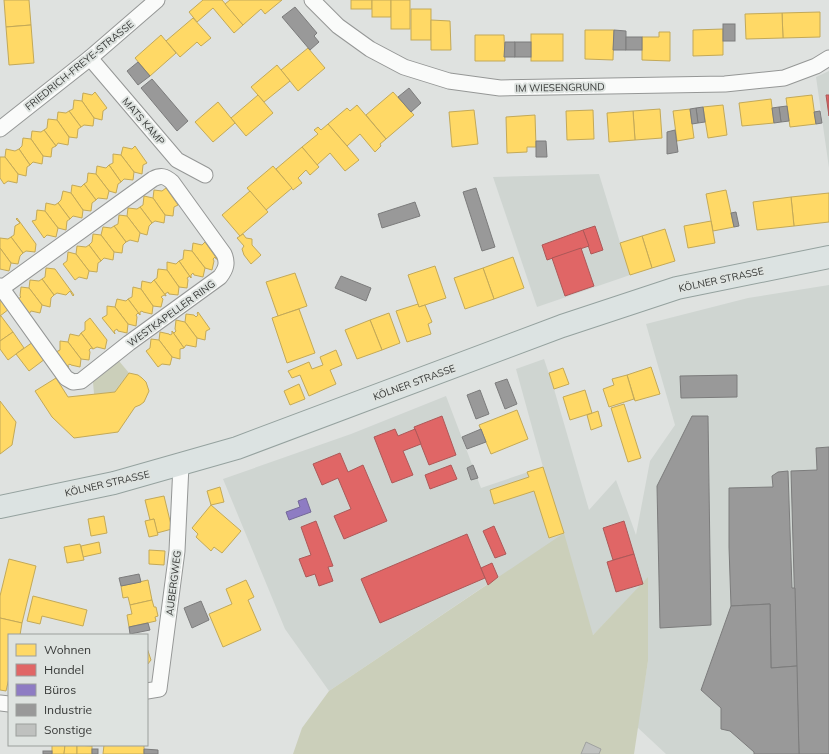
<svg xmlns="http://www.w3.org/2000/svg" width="829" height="754" font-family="Mulish,sans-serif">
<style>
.built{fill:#cfd5d1}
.green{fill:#cbcfba}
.homes{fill:#ffd966;stroke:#c3a958}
.shops{fill:#e06666;stroke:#ad5858}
.offices{fill:#8e7cc3;stroke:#746899}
.industry{fill:#999;stroke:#7c7c7c}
.building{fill:#bfc1bf;stroke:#a0a2a0}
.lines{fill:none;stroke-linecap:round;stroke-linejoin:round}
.minor-casing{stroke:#959796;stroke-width:17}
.primary-casing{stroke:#95a29f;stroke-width:24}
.minor{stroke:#fafbfa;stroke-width:15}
.primary{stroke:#dce3e2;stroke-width:22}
.labels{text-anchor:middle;stroke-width:4;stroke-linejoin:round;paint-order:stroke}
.street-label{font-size:10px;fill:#373937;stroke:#dee3e0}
</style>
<rect width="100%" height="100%" fill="#dfe2e0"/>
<g class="built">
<path d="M829 71V168L816 77Z"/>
<path d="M599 174 630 275 537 307 493 177Z"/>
<path d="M829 285V754H666L637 727 648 661V578L593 635 498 577 329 691 285 629 223 479 351 434 446 396 481 488 543 467 516 369 544 359 554 389 589 510 616 480 636 535 650 461 675 425 646 324 748 298Z"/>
</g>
<g class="green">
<path d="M119 361 129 373 115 392 94 394 93 382Z"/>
<path d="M564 533 593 635 648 577V661L634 754H293L302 728 329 691Z"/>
</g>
<g class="homes">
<path d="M4 0H29L31 25 6 27Z"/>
<path d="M203 0H222L243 25 234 33 213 8 197 22 189 12Z"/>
<path d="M230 0H282L265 14 261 9 243 25 225 4Z"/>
<rect x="351" y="0" width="21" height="9"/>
<rect x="372" y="0" width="19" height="17"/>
<rect x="391" y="0" width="19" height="29"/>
<rect x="411" y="9" width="20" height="31"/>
<path d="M820 12V37L783 38 782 13Z"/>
<path d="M782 13 783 38 746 39 745 14Z"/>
<path d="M193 18 211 38 201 46 197 42 180 57 166 41Z"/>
<path d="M431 20 450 21 451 50H431Z"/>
<path d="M31 25 34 63 9 65 6 27Z"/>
<path d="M723 29V55L693 56V30Z"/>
<path d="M585 30H614L613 60 585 59Z"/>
<path d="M659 32H670V61L642 60V37H659Z"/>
<rect x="531" y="34" width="32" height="27"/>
<path d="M161 35 176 53 150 76 135 58Z"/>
<path d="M475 35H504L505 61H475Z"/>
<path d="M308 48 325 68 298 91 281 70Z"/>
<path d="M277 65 290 81 264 102 251 87Z"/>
<path d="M95 92 107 108 103 111 102 120 94 118 82 101 83 93 92 95Z"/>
<path d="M393 92 414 115 386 139 366 115Z"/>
<path d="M258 95 273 113 246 136 231 118Z"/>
<path d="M812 95 816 124 790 127 786 98Z"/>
<path d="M771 99 774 123 742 126 739 103Z"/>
<path d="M74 100 82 101 94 118 93 126 84 125 81 127 69 111 73 109Z"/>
<path d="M218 102 235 123 213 142 195 122Z"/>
<path d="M357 105 386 139 380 144 381 146 375 152 360 134 347 146 328 124 347 108 350 111Z"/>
<path d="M723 105 727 135 708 138 703 107Z"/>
<path d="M660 109 662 138 635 140 633 111Z"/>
<path d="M690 109 694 138 677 141 673 111Z"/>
<path d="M474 110 478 144 452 147 449 112Z"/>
<path d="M593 110 594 139 567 140 566 111Z"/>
<path d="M69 111 81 127 78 129 77 138 69 137 57 120 58 112 66 113Z"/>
<path d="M633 111 635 140 609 142 607 113Z"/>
<path d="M535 115 536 147H527V152L507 153 506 117Z"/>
<path d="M48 119 57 120 69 137 68 145 58 143 56 146 44 130 47 128Z"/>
<path d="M328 124 359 160 345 171 330 153 317 165 302 147 318 134 314 130 318 127 321 130Z"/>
<path d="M44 130 56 146 52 148 51 157 43 156 31 139 32 131 41 132Z"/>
<path d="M23 138 31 139 43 156 42 164 33 162 30 165 19 149 22 146Z"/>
<path d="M135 146 147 163 143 165 142 174 134 172 121 155 123 147 132 149Z"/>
<path d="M302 147 319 167 310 175 306 170 298 178 302 183 293 190 276 169Z"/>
<path d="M6 149 15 151 19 149 30 165 27 167 26 176 18 174 5 157Z"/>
<path d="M113 154 121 155 134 172 133 180 124 179 121 182 109 165 113 163Z"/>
<path d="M0 157H5L18 174 17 183 8 181 4 184 0 178Z"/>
<path d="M109 165 121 182 118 184 116 193 109 191 96 174 97 166 106 168Z"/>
<path d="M273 166 292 188 266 210 247 188Z"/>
<path d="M88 173 96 174 109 191 107 199 98 198 96 200 84 184 87 182Z"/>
<path d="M84 184 96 200 92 203 91 211 83 210 71 193 72 185 81 187Z"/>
<path d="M166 188 178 205 174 207 173 216 165 215 153 198 154 190 162 191Z"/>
<path d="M726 190 734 227 713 231 706 194Z"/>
<path d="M63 191 71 193 83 210 82 218 73 216 70 219 58 203 61 200Z"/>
<path d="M250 191 268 212 240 236 222 215Z"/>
<path d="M829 193V222L794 226 791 197Z"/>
<path d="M144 196 153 198 165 215 164 223 155 221 152 223 140 207 143 205Z"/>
<path d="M791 197 794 226 757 230 753 202Z"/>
<path d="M46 203 55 205 58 203 70 219 67 221 66 230 58 228 45 211Z"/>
<path d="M140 207 152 223 149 226 147 235 140 233 127 216 128 208 137 209Z"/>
<path d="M37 210 45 211 58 228 56 237 47 235 44 238 32 221 36 220Z"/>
<path d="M119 215 127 216 140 233 138 242 130 240 126 242 114 226 118 224Z"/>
<path d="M17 218 36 244 35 252 26 251 23 253 11 237 14 235 15 226 20 223 16 219Z"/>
<path d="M711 221 715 243 688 248 684 226Z"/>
<path d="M114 226 126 242 123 245 122 253 114 252 101 235 103 227 111 228Z"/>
<path d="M665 229 675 261 652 268 642 236Z"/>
<path d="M93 234 101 235 114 252 113 260 104 258 101 261 89 245 92 242Z"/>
<path d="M243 234 246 238 252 239V245L261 255 251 264 244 255 242 249 244 246 237 238Z"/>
<path d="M642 236 652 268 630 275 620 243Z"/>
<path d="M11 237 23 253 20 256 18 264 11 263 0 248V238L8 239Z"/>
<path d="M205 242 217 259H216L215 257 213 259 214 261 212 270 205 268 192 251 193 243 202 245Z"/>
<path d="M89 245 101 261 98 263 97 272 89 271 76 254 77 246 86 247Z"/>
<path d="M0 248 11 263 9 271 0 269Z"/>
<path d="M184 250 192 251 205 268 203 277 194 275 193 273 191 275V278L179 261 183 259Z"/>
<path d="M68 252 76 254 89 271 87 279 79 277 75 280 63 264 67 261Z"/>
<path d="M513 257 524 288 494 299 483 268Z"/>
<path d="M179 261 191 278 190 276 187 278 188 280 187 288 179 287 167 270V262L176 264Z"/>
<path d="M435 266 446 298 419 307 408 275Z"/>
<path d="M46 268 55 269 74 295 73 296 70 291 66 295 57 293 54 295 42 279 45 277Z"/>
<path d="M483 268 494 299 465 309 454 278Z"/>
<path d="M158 269 167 270 179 287 178 295 169 294 168 292 165 294 166 296 154 280 157 278Z"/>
<path d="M295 273 307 306 278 316 266 282Z"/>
<path d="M42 279 54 295 51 298 50 307 42 305 29 288 30 280 39 281Z"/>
<path d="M154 280 166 296 164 295 161 297 163 299 161 307 153 306 141 289 142 281 151 283Z"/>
<path d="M21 287 29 288 42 305 40 313 31 311 29 314 18 299 21 297 20 296Z"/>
<path d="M133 287 141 289 153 306 152 314 143 312 142 311 140 312V315L128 299 132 297Z"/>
<path d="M0 296 9 309 0 316Z"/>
<path d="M117 299 126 301 128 299 140 315 138 313 136 315 137 317 136 326 128 324 115 307Z"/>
<path d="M418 304 419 307 425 305 432 322 428 324 431 334 407 342 396 311Z"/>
<path d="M107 306 115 307 128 324 127 333 118 331 117 329 114 331 115 334 102 318 107 315Z"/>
<path d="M299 309 315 353 287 363 272 318Z"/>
<path d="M198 312 210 329 206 331 205 340 197 338 185 322 186 314 194 315 196 317 198 315 197 313Z"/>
<path d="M389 313 400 343 382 350 370 320Z"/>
<path d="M0 316H1L13 332 0 341Z"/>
<path d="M90 318 107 340 105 349 97 347 93 349 81 333 85 330V322Z"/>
<path d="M176 320 185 322 197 338 196 347 186 345 184 348 172 331 174 333 176 331 175 329Z"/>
<path d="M370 320 382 350 357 359 345 330Z"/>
<path d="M172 331 184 348 180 349V359L172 357 159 340 160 332 169 334 170 335 172 334Z"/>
<path d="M13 332 24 348 8 360 0 349V341Z"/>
<path d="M81 333 93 349 91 348 89 350 90 352 89 360 81 359 68 342 70 334 79 336Z"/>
<path d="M151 339 159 340 172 357 170 365 162 364 158 367 146 351 150 348Z"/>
<path d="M60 341 68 342 81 359 80 367 71 365 70 364 67 366 69 367 67 368 56 352 60 350Z"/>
<path d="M33 342 45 359 29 371 16 354Z"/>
<path d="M336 350 342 365 330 370 336 384 309 396 300 375 292 378 288 371 309 362 312 369 323 365 320 357Z"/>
<path d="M651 367 660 394 635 401 627 375Z"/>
<path d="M563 368 569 384 554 389 549 373Z"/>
<path d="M129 373 138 375 142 378 146 382 149 391 144 402 140 405 135 407 118 432 74 438 52 417 35 391 56 378 68 397 115 392Z"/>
<path d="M627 375 634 399 609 407 603 389 614 385 612 379Z"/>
<path d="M299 384 305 399 290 405 284 391Z"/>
<path d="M585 390 592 413 570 420 563 397Z"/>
<path d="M0 401 16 422 12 445 0 454Z"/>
<path d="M624 404 641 458 628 462 611 408Z"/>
<path d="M517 410 528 439 491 454 479 425Z"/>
<path d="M598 411 602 426 591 430 587 415Z"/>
<path d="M543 467 564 533 549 538 534 491 494 504 490 490 529 477 527 472Z"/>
<path d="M220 487 224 502 211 505 207 491Z"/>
<path d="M164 496 172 529 157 533 154 519 150 520 145 500Z"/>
<path d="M211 505 241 531 222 553 214 547 211 551 196 537 198 534 192 528Z"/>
<path d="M104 516 107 533 91 536 88 519Z"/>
<path d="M154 519 158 535 149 537 145 521Z"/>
<path d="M99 542 101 553 83 557 81 546Z"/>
<path d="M80 544 84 560 67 563 64 547Z"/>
<path d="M149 550 165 551 164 565 149 564Z"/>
<path d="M9 559 36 566 22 623 0 618V596Z"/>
<path d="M148 580 152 600 130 605 128 597 123 598 121 586Z"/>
<path d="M246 580 254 597 248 600 261 630 223 647 209 614 232 604 226 589Z"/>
<path d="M33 596 87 610 83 626 42 616 40 624 27 621Z"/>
<path d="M152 600 154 607H156L158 616 155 617 156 621 129 627 127 615 132 614 130 605Z"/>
<path d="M0 618 22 623 20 635H9V678L6 691 0 690Z"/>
<path d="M147 648 151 660 147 665Z"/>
<path d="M52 745H65L64 754H52Z"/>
<path d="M65 745H77V754H64Z"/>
<path d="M77 745 92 746V754H77Z"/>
<path d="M104 745H144V754H103Z"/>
</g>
<g class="shops">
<path d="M826 95H829V116Z"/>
<path d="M595 226 603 250 591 254 583 230Z"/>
<path d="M583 230 589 246 547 260 542 245Z"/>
<path d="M581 248 594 286 565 296 552 258Z"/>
<path d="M442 416 456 455 429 465 414 427Z"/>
<path d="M395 429 398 436 415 429 421 444 403 451 413 475 392 483 374 437Z"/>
<path d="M340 453 348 472 363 465 387 521 344 539 334 516 351 509 338 478 322 485 313 464Z"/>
<path d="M451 465 457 479 430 489 425 475Z"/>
<path d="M316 521 333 566 328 567 333 581 319 586 315 574 306 577 299 559 311 555 301 527Z"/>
<path d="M624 521 634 554 613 560 603 528Z"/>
<path d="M494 526 506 554 495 558 483 531Z"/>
<path d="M467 534 485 578 380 623 361 579Z"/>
<path d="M634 554 643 584 616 592 607 562Z"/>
<path d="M492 563 498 577 488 585 481 568Z"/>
</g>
<path class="offices" d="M306 498 311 512 289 520 286 512 300 507 298 501Z"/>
<g class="industry">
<path d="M295 7 317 33 314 36 319 42 310 50 282 17Z"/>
<rect x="723" y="24" width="12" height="17"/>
<path d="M614 30 626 31V50H613Z"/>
<rect x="626" y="37" width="16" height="13"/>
<path d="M505 42H515V57H504Z"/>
<rect x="515" y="42" width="16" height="15"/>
<path d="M138 62 150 76 138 85 127 71Z"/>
<path d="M152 79 188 121 177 131 141 88Z"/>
<path d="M409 88 421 103 411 112 398 97Z"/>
<path d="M787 106 789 121 781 122 779 107Z"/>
<path d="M703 107 705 122 698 123 696 108Z"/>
<path d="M779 107 781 122 774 123 772 108Z"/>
<path d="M696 108 698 123 692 124 690 109Z"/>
<path d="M820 111 822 123 816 124 814 112Z"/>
<path d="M675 130 678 152 667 154V132Z"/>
<path d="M536 141H546L547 157H536Z"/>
<path d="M476 188 495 247 482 251 463 192Z"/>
<path d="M415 202 420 216 382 228 378 214Z"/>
<path d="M736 212 739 226 734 227 731 213Z"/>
<path d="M341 276 371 288 366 301 335 288Z"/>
<path d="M737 375V397L681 398 680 376Z"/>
<path d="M507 379 517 404 505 409 495 383Z"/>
<path d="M480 390 489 414 476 419 467 395Z"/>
<path d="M692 416H708L711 625 660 628 657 486Z"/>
<path d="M481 429 486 442 467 449 462 437Z"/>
<path d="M829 447V754H799L791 471 817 470 816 448Z"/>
<path d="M473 465 478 478 471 480 467 468Z"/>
<path d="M788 471 792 588H795L797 666 771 668 770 604 731 606 729 547V488L773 487 772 476 778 472Z"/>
<path d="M139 574 141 582 121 586 119 578Z"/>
<path d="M201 601 209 620 192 628 184 608Z"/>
<path d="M770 604 771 668 797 666 799 754H754V752L730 731 721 729V708L701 690 731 606Z"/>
<path d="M148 623 150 630 130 634 129 627Z"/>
<rect x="92" y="749" width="6" height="5"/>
<path d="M144 749 158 750V754H144Z"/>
<rect x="43" y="751" width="9" height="3"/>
</g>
<path class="building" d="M586 742 601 749 599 754H581Z"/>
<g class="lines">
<defs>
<g id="minor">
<path d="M312 0 338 26 370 49 404 67 449 81 500 88 725 84 784 78 816 66 829 58"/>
<path d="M90 58 177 160 205 175"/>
<path d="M0 129 90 58 157 0"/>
<path d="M0 286 66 378 73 382 81 381 129 343 220 277C226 269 228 263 224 254L172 182C165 176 161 175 153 179L2 288"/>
<path d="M147 691 159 689 177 551 181 465"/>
<path d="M0 703 9 704"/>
</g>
<path id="primary" d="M0 507 114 483 237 448 562 326 677 288 829 257"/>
</defs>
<use href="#minor" class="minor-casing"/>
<use href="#primary" class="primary-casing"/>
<use href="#minor" class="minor"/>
<use href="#primary" class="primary"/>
</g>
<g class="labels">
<g class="street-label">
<text transform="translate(79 65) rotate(-39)" y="4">FRIEDRICH-FREYE-STRASSE</text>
<text transform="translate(560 87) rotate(-1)" y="4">IM WIESENGRUND</text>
<text transform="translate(144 121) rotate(49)" y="4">MATS KAMP</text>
<text transform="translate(721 279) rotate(-12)" y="4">KÖLNER STRASSE</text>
<text transform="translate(171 313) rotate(-36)" y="4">WESTKAPELLER RING</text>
<text transform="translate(414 382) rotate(-20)" y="4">KÖLNER STRASSE</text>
<text transform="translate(107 483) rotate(-13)" y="4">KÖLNER STRASSE</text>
<text transform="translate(173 583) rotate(-83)" y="4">AUBERGWEG</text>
</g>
</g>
<rect x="8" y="634" width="140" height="112" fill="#dee3e0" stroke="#9b9f9c"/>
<rect x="16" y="644" width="20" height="12" fill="#ffd966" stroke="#9b9f9c"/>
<text x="44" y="654" font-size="12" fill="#373937">Wohnen</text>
<rect x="16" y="664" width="20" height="12" fill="#e06666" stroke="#9b9f9c"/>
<text x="44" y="674" font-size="12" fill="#373937">Handel</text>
<rect x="16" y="684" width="20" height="12" fill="#8e7cc3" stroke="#9b9f9c"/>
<text x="44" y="694" font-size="12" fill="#373937">Büros</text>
<rect x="16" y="704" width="20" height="12" fill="#999999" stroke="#9b9f9c"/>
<text x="44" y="714" font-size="12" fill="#373937">Industrie</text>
<rect x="16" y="724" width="20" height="12" fill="#bfc1bf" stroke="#9b9f9c"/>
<text x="44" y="734" font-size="12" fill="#373937">Sonstige</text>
</svg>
